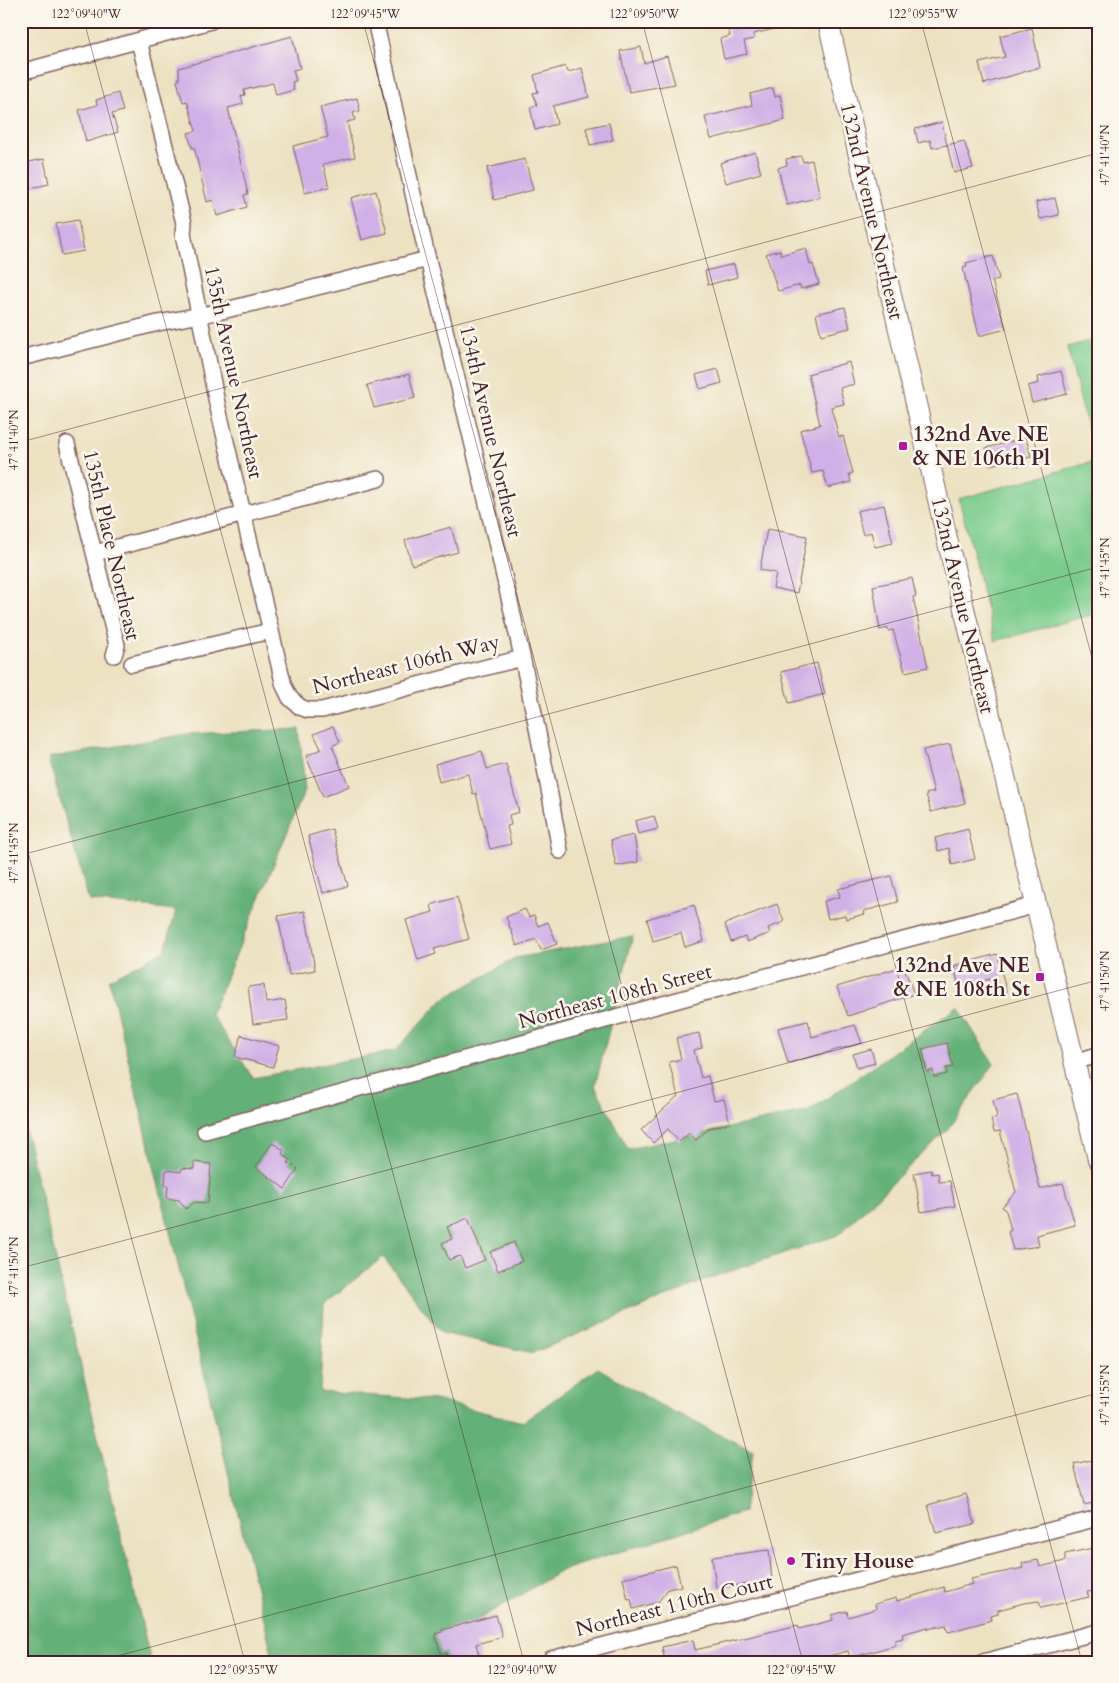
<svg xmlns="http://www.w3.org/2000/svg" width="1119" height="1683" font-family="Cardo,serif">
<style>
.green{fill:#7acc8d;stroke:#62765c}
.forest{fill:#63b078;stroke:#566852}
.building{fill:#d0b0e6}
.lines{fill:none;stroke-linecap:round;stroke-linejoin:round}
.minor-casing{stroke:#836360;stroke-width:18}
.tertiary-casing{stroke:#836360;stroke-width:22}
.minor{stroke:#fff;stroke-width:15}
.tertiary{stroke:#fff;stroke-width:20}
.ticks{fill:none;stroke:#4a1f2b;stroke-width:1;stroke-opacity:0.45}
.poi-dot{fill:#b5179e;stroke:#fbf7ec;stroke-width:2}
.labels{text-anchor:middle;stroke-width:5;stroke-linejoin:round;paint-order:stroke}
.street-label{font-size:21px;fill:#4a1f2b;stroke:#fbf7ec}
.poi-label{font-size:21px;font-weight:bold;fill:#4a1f2b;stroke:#fbf7ec;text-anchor:start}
.neatline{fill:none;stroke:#4a1f2b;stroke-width:2}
.ticks-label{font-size:12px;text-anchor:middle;fill:#4a1f2b}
</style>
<rect width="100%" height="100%" fill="#fbf7ec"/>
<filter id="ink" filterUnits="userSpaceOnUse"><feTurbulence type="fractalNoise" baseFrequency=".02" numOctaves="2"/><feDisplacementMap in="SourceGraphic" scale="10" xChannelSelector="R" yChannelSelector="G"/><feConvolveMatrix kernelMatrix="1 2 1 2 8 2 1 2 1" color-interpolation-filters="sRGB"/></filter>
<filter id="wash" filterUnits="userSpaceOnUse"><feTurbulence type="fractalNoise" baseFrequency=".0096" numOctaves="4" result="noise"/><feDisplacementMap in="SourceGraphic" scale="20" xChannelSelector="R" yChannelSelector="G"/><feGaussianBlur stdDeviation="1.12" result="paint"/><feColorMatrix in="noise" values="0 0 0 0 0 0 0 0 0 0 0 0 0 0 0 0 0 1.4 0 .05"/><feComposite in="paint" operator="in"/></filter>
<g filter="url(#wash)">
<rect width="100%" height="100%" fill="#ece2c2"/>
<path class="green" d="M1098 339V613L995 641 959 499 1096 461 1067 347Z"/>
<g class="forest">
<path d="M299 729 305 790 211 1014 253 1078 395 1051 442 1000 516 958 633 936 595 1086 628 1149 809 1111 958 1007 994 1064 947 1130 838 1235 716 1276 533 1353 442 1333 383 1257 324 1304 320 1392 435 1400 523 1422 598 1368 660 1405 753 1451 744 1512 563 1570 450 1636 454 1662H274L109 980 165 950 176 910 89 901 48 758 187 734Z"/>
<path d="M21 1112 151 1662H21Z"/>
</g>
<g id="blocks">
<g class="building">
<path d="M726 21H783V27L753 34 754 39 744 41 747 54 724 59 720 39 730 36Z"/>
<path d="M1032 28 1040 67 984 84 979 63 1005 57 1000 36Z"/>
<path d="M292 36 300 68 293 70 296 81 292 82 294 90 276 95 273 83 244 90 245 95 241 96 243 104 228 108 248 194 244 195 247 207 217 216 213 200 207 202 194 147 192 148 188 133 196 131 187 101 183 102 177 81 179 80V68Z"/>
<path d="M641 47 644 63 667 56 675 84 629 92 620 51Z"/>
<path d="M566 66 568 72 582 68 589 97 553 106 557 124 535 130 530 107 537 105 533 93 538 92 534 75Z"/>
<path d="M773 88 775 97 780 95 785 120 711 139 705 117 752 105 750 94Z"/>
<path d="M118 93 123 111 112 114 118 132 86 142 79 110 97 105 96 100Z"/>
<path d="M357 98 360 111 353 113 355 120 347 122 355 157 323 164 329 187 305 193 293 146 328 137 320 107Z"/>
<path d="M942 122 947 145 932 148 930 140 918 143 915 129Z"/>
<path d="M609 123 613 140 590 145 586 128Z"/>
<path d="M964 141 973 168 954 173 947 145Z"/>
<path d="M755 152 761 173 726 183 720 163Z"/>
<path d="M801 156 803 162 812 160 820 197 787 205 778 168 787 165 786 159Z"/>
<path d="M44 159 49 184 21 190V166L24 165V163Z"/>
<path d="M525 159 533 190 494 200 487 168Z"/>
<path d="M376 191 387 233 362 240 351 198Z"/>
<path d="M1055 198 1059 215 1040 219 1036 202Z"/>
<path d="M78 220 84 251 62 255 56 224Z"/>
<path d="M806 248 810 265 813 264 819 284 801 289 800 285 778 291 766 254 780 250 781 255Z"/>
<path d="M993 256 999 279 992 281 1006 329 979 336 963 268 967 267 966 263Z"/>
<path d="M734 264 737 277 708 285 705 271Z"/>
<path d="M845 307 850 328 821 335 816 314Z"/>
<path d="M849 362 854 384 840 388 844 404 831 407 839 437 843 436 853 473 849 474 851 482 828 488 823 471 812 473 800 430 820 425 808 374Z"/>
<path d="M718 369 722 383 700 389 696 375Z"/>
<path d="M1061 371 1067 394 1032 403 1028 386 1039 383 1038 377Z"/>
<path d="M409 374 415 398 374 408 367 385Z"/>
<path d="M1026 438 1031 457 1025 458 1019 466 1011 460 990 465 986 448Z"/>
<path d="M884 505 893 543 875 547 871 532 863 535 857 511Z"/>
<path d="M451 527 458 552 412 565 405 540Z"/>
<path d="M767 529 807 536 797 593 773 588 776 573 760 570Z"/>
<path d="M912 578 916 596 913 597 928 667 905 672 893 630 888 631V628L880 630 873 586Z"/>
<path d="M817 663 825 694 789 703 781 672Z"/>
<path d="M333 726 340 742 332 746 349 786 323 797 306 756 321 749 314 734Z"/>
<path d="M950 744 965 803 931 812 926 794 934 792 923 750Z"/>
<path d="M482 751 487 769 506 764 519 812 509 815 511 825 507 826 511 844 490 849 476 793 473 794 468 774 439 782 435 764Z"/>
<path d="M654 816 658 829 638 834 635 821Z"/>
<path d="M332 829 348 886 323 893 308 836Z"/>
<path d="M968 829 975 859 952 865 949 848 938 851 935 838Z"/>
<path d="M634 835 638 862 616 866 611 840Z"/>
<path d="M891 876 898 902 864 911 865 914 846 919 845 915 828 919 824 901 840 897 838 889Z"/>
<path d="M457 897 469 939 434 949 436 954 418 960 406 920 433 912 431 905Z"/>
<path d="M777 904 784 922 768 928 770 933 747 942 745 937 731 942 725 924Z"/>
<path d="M694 905 704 941 685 947 681 933 653 941 647 919Z"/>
<path d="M525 909 529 917 534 915 538 926 548 922 557 944 541 950 536 939 517 946 506 917Z"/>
<path d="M305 911 315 970 289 975 278 916Z"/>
<path d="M997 954 1007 994 994 997 990 979 959 987 954 966Z"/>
<path d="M900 967 902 972 905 970 914 994 848 1016 837 987Z"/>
<path d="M264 985 266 1003 285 1000 288 1020 253 1024 248 987Z"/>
<path d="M808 1021 812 1037 855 1025 862 1043 788 1063 778 1028Z"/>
<path d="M699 1033 702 1048 694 1050 701 1078 708 1076 714 1101 724 1099 730 1123 709 1128 696 1140 689 1133 679 1142 668 1129 653 1143 641 1130 678 1096 669 1062 681 1059 676 1038Z"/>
<path d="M241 1035 279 1046 273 1067 235 1057Z"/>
<path d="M947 1043 953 1067 946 1068 947 1074 934 1077 933 1070 927 1072 922 1049Z"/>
<path d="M871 1049 875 1063 857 1068 853 1054Z"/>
<path d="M1017 1094 1040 1189 1063 1183 1075 1225 1037 1235 1039 1246 1013 1250 1008 1232 1011 1230 1006 1211 1002 1207 1016 1192 1000 1131 994 1132 991 1119 997 1117 993 1100Z"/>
<path d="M272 1143 284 1150 282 1154 290 1160 288 1163 298 1169 285 1189 256 1167Z"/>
<path d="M194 1162 211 1164 208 1203 195 1202 186 1209 179 1200 167 1198 168 1185H165L166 1170 181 1172 182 1168 194 1169Z"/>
<path d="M931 1170 932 1174 938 1173 939 1182 950 1181 955 1206 921 1212 914 1173Z"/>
<path d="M468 1218 485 1260 465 1268 460 1256 449 1260 442 1243 452 1239 447 1227Z"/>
<path d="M514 1242 522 1261 498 1271 490 1252Z"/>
<path d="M1096 1459 1098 1502 1084 1505 1074 1464Z"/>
<path d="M966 1494 975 1524 936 1533 928 1505Z"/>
<path d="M1098 1547V1586L1094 1587 1095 1591 1087 1592 1089 1597 1041 1608 1039 1601 1024 1603 998 1610V1614L991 1616 992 1620 948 1632 946 1625 928 1629V1627L902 1634 903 1638 895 1640 896 1645 850 1658 848 1651 806 1662H665L662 1647 693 1640 695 1650 798 1625 799 1629 833 1620 832 1615 847 1611 848 1617 876 1609 875 1604 896 1598 897 1601 944 1587 945 1592 972 1584 971 1579 1023 1568 1022 1563 1038 1560 1040 1567 1065 1561V1554Z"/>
<path d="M769 1550 772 1581 716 1588 712 1557Z"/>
<path d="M676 1565 681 1586 668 1589 658 1602 633 1609 631 1599 628 1600 623 1578Z"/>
<path d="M496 1615 502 1637 476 1644 481 1662H448L446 1652 441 1654 435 1634 442 1632V1630Z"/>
</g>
</g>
</g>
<g filter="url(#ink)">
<use href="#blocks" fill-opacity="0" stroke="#836360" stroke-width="1"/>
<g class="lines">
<defs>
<g id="minor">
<path d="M375 21C395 106 411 191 432 276 478 467 527 657 560 851"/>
<path d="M139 41 184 223 183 234 218 408 284 686 290 698 300 707 308 710H322L522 658"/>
<path d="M21 72 211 21"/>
<path d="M21 358 158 323 222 311 428 259"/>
<path d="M67 444 117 645 114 655"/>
<path d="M95 553 378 479"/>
<path d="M132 664 270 631"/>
<path d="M1074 1062 1098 1055"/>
<path d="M205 1131 703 993 1036 905"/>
<path d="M551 1659 1098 1518"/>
<path d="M983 1662 1098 1632"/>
</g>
<path id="tertiary" d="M828 21 949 547 1098 1159"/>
</defs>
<use href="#minor" class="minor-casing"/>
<use href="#tertiary" class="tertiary-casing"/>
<use href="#minor" class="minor"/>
<use href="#tertiary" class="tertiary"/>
</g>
</g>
<path class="ticks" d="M84 21 524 1662M363 21 803 1662M642 21 1082 1662M921 21 1098 680M21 29 49 21M21 442 1098 153M21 826 245 1662M21 855 1098 567M21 1268 1098 980M95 1662 1098 1393"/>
<g class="poi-dot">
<rect x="898" y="441" width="10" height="10" rx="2.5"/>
<rect x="1035" y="972" width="10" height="10" rx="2.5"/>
<circle cx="791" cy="1561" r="5"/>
</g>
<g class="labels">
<g class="street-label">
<text transform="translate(872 211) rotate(77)" y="7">132nd Avenue Northeast</text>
<text transform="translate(234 372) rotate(78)" y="7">135th Avenue Northeast</text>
<text transform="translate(491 431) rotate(77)" y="7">134th Avenue Northeast</text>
<text transform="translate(112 545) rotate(77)" y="7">135th Place Northeast</text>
<text transform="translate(963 605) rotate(77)" y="7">132nd Avenue Northeast</text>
<text transform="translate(406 664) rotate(-14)" y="7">Northeast 106th Way</text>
<text transform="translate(615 996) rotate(-15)" y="7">Northeast 108th Street</text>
<text transform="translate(674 1605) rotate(-14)" y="7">Northeast 110th Court</text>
</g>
<g class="poi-label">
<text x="913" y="441">132nd Ave NE<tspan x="913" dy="24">&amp; NE 106th Pl</tspan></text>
<text x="1030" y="972" text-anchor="end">132nd Ave NE<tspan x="1030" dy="24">&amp; NE 108th St</tspan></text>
<text x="801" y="1568">Tiny House</text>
</g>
</g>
<rect width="1119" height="1683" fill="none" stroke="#fbf7ec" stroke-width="55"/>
<rect x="28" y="28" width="1064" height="1628" class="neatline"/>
<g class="ticks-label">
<text x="86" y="18">122°09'40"W</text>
<text x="365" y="18">122°09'45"W</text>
<text x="644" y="18">122°09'50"W</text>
<text x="923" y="18">122°09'55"W</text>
<text transform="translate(1105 155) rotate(-90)" y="4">47°41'40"N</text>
<text transform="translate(14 440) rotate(-90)" y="4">47°41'40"N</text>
<text transform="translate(1105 568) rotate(-90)" y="4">47°41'45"N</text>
<text transform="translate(14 853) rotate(-90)" y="4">47°41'45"N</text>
<text transform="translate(1105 981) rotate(-90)" y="4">47°41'50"N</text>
<text transform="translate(14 1267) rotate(-90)" y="4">47°41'50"N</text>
<text transform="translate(1105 1395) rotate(-90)" y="4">47°41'55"N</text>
<text x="243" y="1674">122°09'35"W</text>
<text x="522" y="1674">122°09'40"W</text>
<text x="801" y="1674">122°09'45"W</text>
</g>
</svg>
